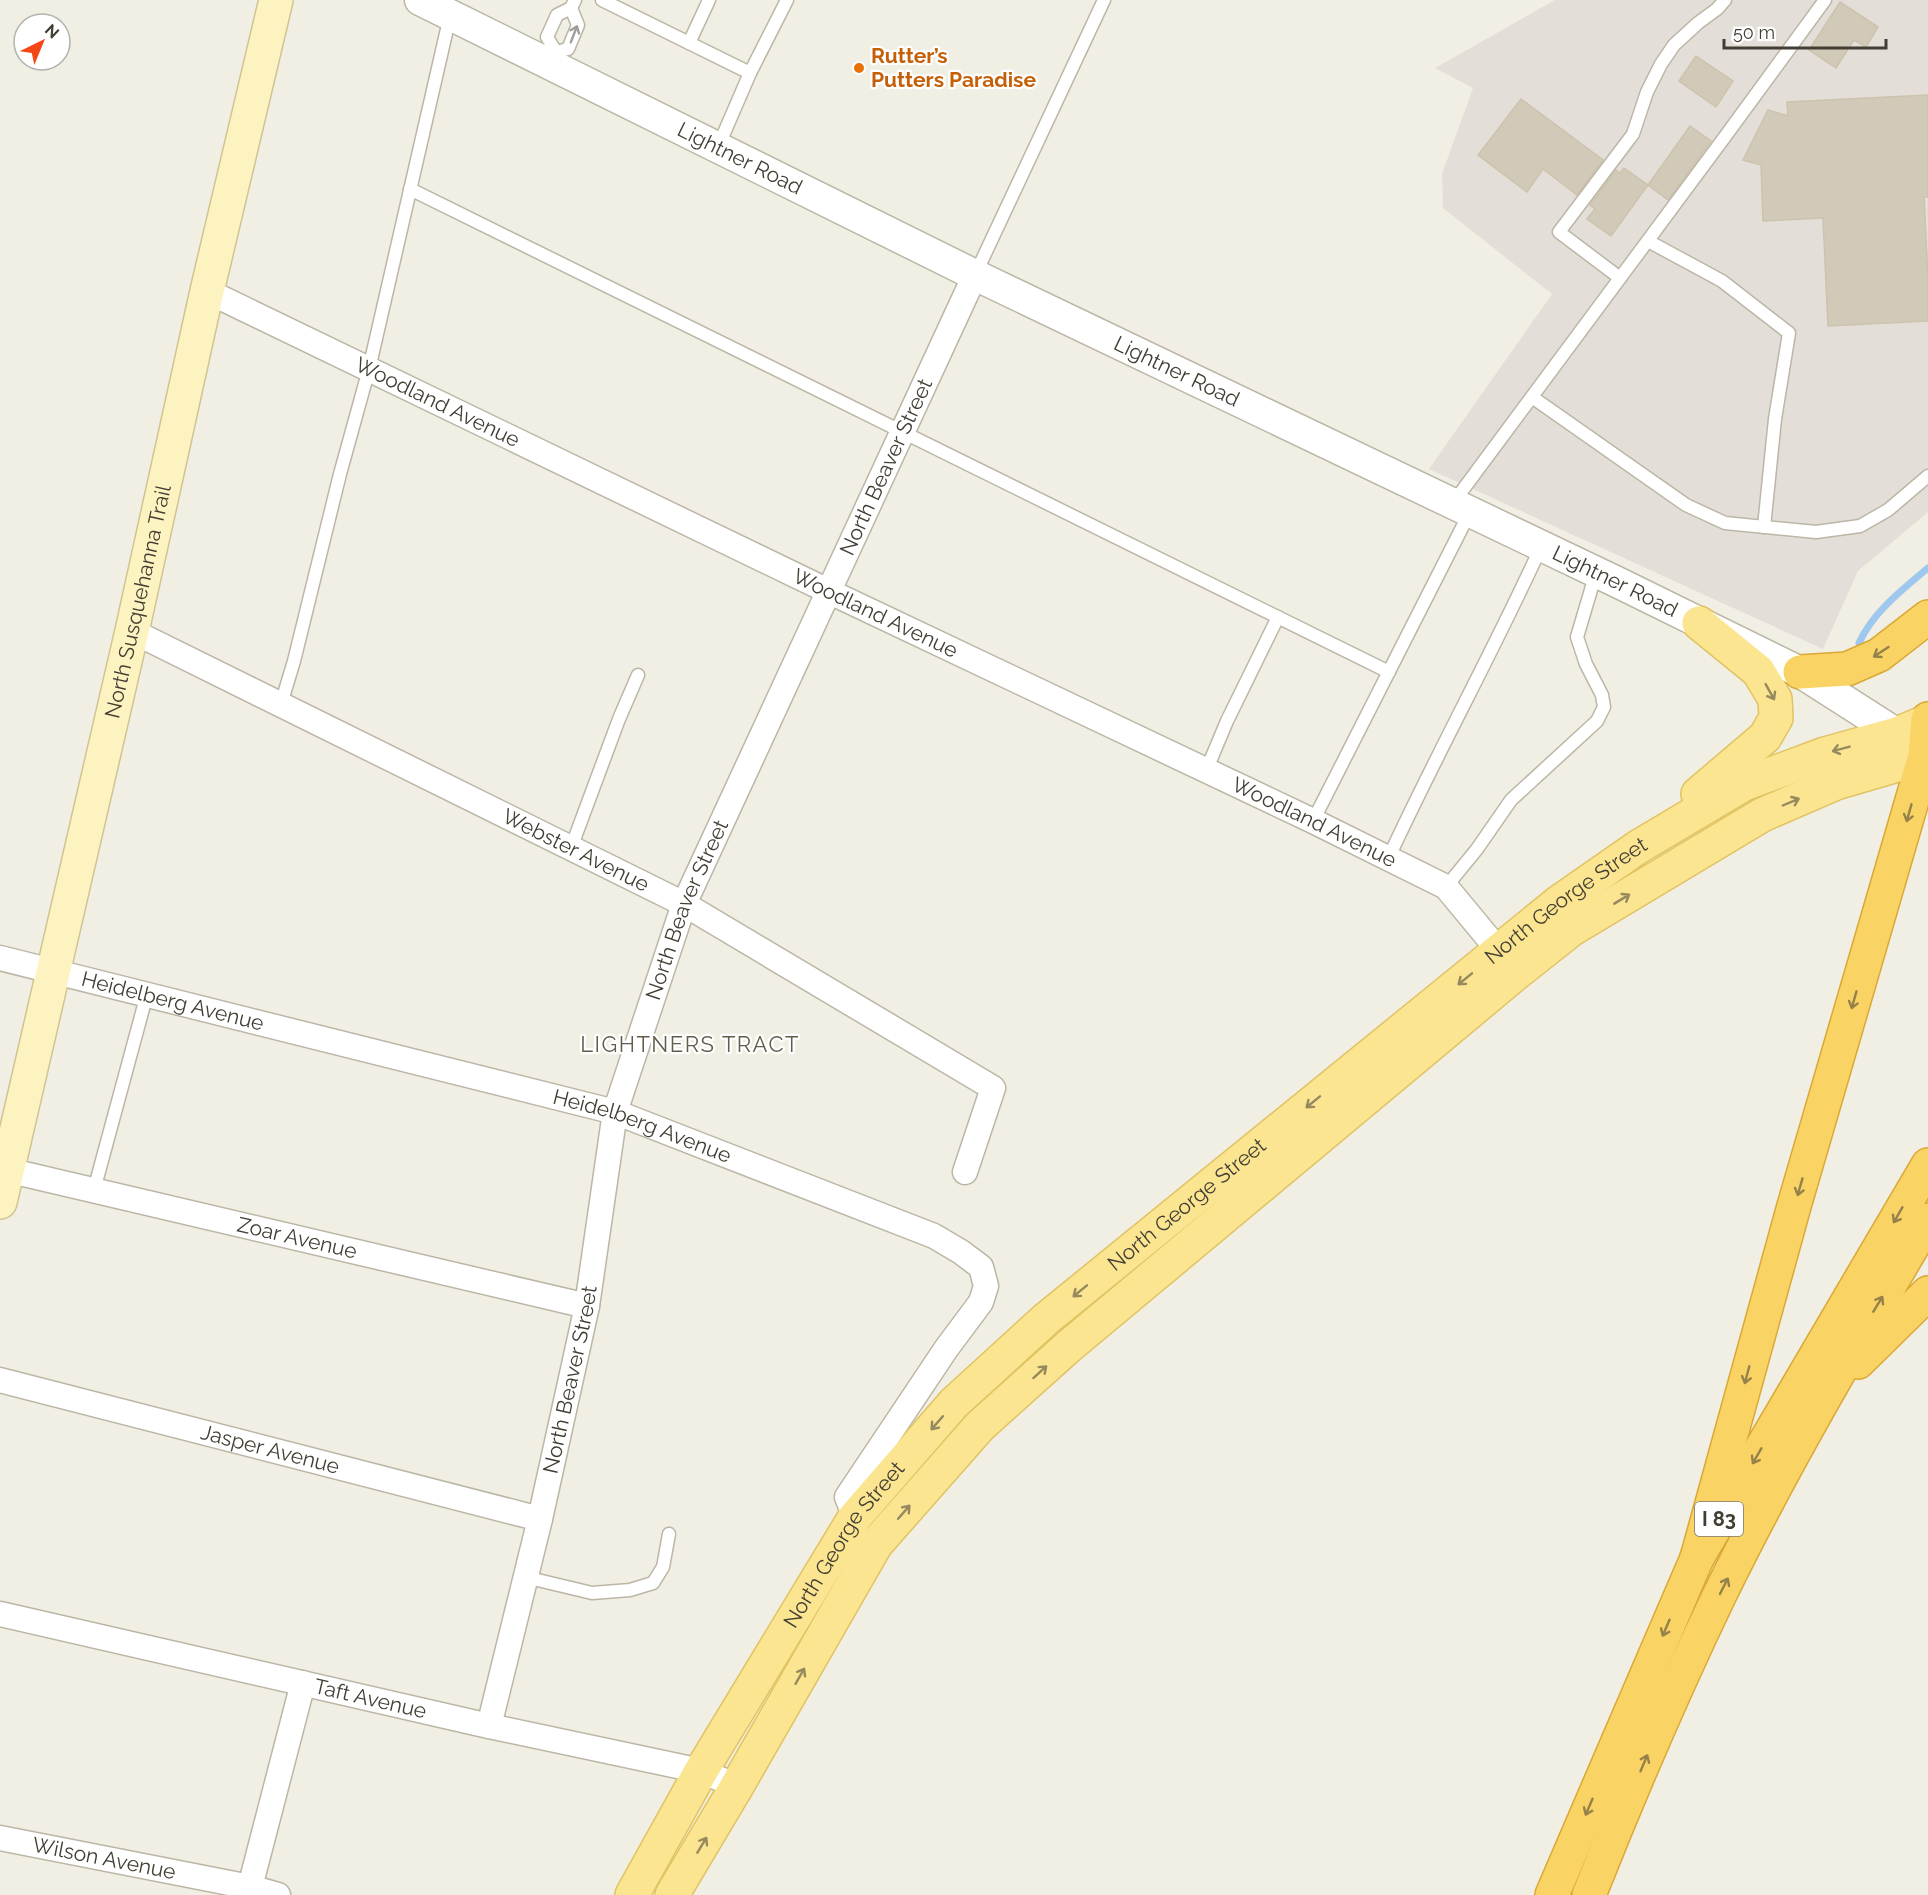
<svg xmlns="http://www.w3.org/2000/svg" width="1928" height="1895" font-family="Raleway,sans-serif">
<style>
.industrial{fill:#e3dfd8}
.lines{fill:none;stroke-linecap:round;stroke-linejoin:round}
.stream{stroke:#9fc8ee;stroke-width:7}
.building{fill:#d2cab9;stroke:#cdc2ac;stroke-width:1.5}
.service-casing{stroke:#bcb6a6;stroke-width:15}
.minor-casing{stroke:#bcb6a6;stroke-width:27}
.tertiary-casing{stroke:#bcb6a6;stroke-width:33}
.secondary-casing{stroke:#d0c493;stroke-width:36}
.primary-casing{stroke:#e0c362;stroke-width:36}
.motorway-casing{stroke:#d9a835;stroke-width:36}
.service{stroke:#fff;stroke-width:12}
.minor{stroke:#fff;stroke-width:24}
.tertiary{stroke:#fff;stroke-width:30}
.secondary{stroke:#fdf3c1;stroke-width:33}
.primary{stroke:#fbe591;stroke-width:33}
.motorway{stroke:#fad365;stroke-width:33}
.oneway{stroke:#a09e99}
.oneway2{stroke:#95814a}
.oneway3{stroke:#95895d}
.food-dot{fill:#e8710a;stroke:#fff;stroke-width:2}
.labels{text-anchor:middle;stroke-width:4.5;stroke-linejoin:round;paint-order:stroke}
.shield{fill:#fff;stroke:#7b7870;stroke-width:1.5}
.shield-label{font-size:20px;font-weight:bold;fill:#423e33}
.food-label{font-size:21px;font-weight:bold;fill:#c56008;stroke:#fff;text-anchor:start}
.street-label{font-size:21px;fill:#423e33;stroke:#fff}
.neighbourhood-label{font-size:22px;letter-spacing:1.5px;fill:#655c4b;stroke:#fff}
</style>
<rect width="100%" height="100%" fill="#f1eee3"/>
<path class="industrial" d="M1555 0H1928V512L1858 571 1823 649 1429 469 1552 294 1443 208 1442 174 1473 88 1435 68Z"/>
<g class="lines">
<path class="stream" d="M1859 643C1873 612 1903 589 1928 568"/>
</g>
<g class="building">
<path d="M1840 2 1878 27 1866 47 1854 40 1836 68 1809 50Z"/>
<path d="M1696 56 1733 81 1716 107 1679 81Z"/>
<path d="M1928 95V197H1924L1928 278V321L1828 326 1823 218 1763 221 1761 165 1743 160 1768 110 1788 116 1787 102Z"/>
<path d="M1521 99 1603 160 1577 195 1543 169 1527 192 1478 155Z"/>
<path d="M1690 126 1711 141 1668 200 1648 185Z"/>
<path d="M1624 168 1648 185 1611 236 1587 219 1595 209 1590 205 1616 170 1620 173Z"/>
</g>
<g class="lines">
<defs>
<g id="service">
<path d="M602 0 750 73"/>
<path d="M689 43 709 0"/>
<path d="M556 52 547 37 557 15 571 8 575 0"/>
<path d="M549 63 556 52 568 49 578 25 571 8"/>
<path d="M718 147 750 73 787 0"/>
<path d="M410 189 1389 672"/>
<path d="M1648 241 1722 281 1789 333 1775 419 1764 527"/>
<path d="M975 275 1104 0"/>
<path d="M1620 278 1559 232 1633 134 1647 92 1661 64 1674 45 1698 23 1717 9 1725 0"/>
<path d="M1532 397 1686 505 1725 523 1816 532 1860 526 1888 510 1928 476"/>
<path d="M1453 503 1724 138 1825 0"/>
<path d="M281 704 294 661 340 474 369 369 450 16"/>
<path d="M1206 771 1227 721 1278 617"/>
<path d="M1313 821 1470 512"/>
<path d="M571 848 619 719 638 675"/>
<path d="M1388 859C1437 753 1493 652 1541 547"/>
<path d="M1446 887 1477 849 1511 800 1597 721 1604 707 1602 695 1586 664 1577 637 1596 573"/>
<path d="M94 1190 147 994"/>
<path d="M525 1577 592 1593 630 1590 653 1583 663 1567 669 1534"/>
</g>
<g id="minor">
<path id="s1" d="M207 291 828 591 1313 821 1446 887 1499 951 1508 965"/>
<path id="s2" d="M132 631 684 904 993 1088 965 1172"/>
<path id="s3" d="M0 958 615 1112 934 1236 961 1252 981 1267 986 1286 981 1302 946 1349 847 1497 855 1517"/>
<path id="s4" d="M7 1170 587 1306"/>
<path id="s5" d="M0 1380 540 1519"/>
<path id="s6" d="M0 1614 489 1726 701 1771 737 1786"/>
<path id="s7" d="M489 1726 540 1519 587 1306 615 1112 684 904 975 275"/>
<path id="s8" d="M0 1838 250 1887 278 1895"/>
<path d="M250 1887 303 1683"/>
</g>
<g id="tertiary">
<path id="s9" d="M420 0 975 275 1619 583 1800 672 1897 734 1911 745"/>
</g>
<g id="secondary">
<path id="s10" d="M0 1202 132 631 207 291 276 0"/>
</g>
<g id="primary">
<path d="M1698 794 1765 737 1776 718 1775 699 1758 671 1699 623"/>
<path id="s11" d="M632 1895 701 1771 855 1517 954 1403 1046 1319 1559 902 1638 847 1744 784 1825 754 1897 734 1928 721"/>
<path d="M672 1895 737 1786 876 1544 980 1426 1068 1347 1514 975 1572 929 1762 815 1836 783 1928 756"/>
</g>
<g id="motorway">
<path d="M1800 672 1847 669 1879 655 1928 617"/>
<path d="M1858 1362 1928 1293"/>
<path d="M1697 1558 1794 1206 1925 756 1928 719"/>
<path d="M1552 1895 1697 1558 1928 1165"/>
<path d="M1589 1895C1629 1794 1672 1694 1719 1596 1782 1467 1855 1343 1928 1220"/>
</g>
</defs>
<use href="#service" class="service-casing"/>
<use href="#minor" class="minor-casing"/>
<use href="#tertiary" class="tertiary-casing"/>
<use href="#secondary" class="secondary-casing"/>
<use href="#primary" class="primary-casing"/>
<use href="#motorway" class="motorway-casing"/>
<use href="#service" class="service"/>
<use href="#minor" class="minor"/>
<use href="#tertiary" class="tertiary"/>
<use href="#secondary" class="secondary"/>
<use href="#primary" class="primary"/>
<use href="#motorway" class="motorway"/>
</g>
<defs><path id="oneway-shaft" d="M-6 0H5M1.5-3L5.5 0L1.5 3" fill="none" stroke-width="1.6" stroke-linecap="round" stroke-linejoin="round" transform="scale(1.5)"/></defs>
<use class="oneway" href="#oneway-shaft" transform="translate(574 34) rotate(-69)"/>
<g class="oneway2">
<use href="#oneway-shaft" transform="translate(1881 652) rotate(147)"/>
<use href="#oneway-shaft" transform="translate(1909 813) rotate(106)"/>
<use href="#oneway-shaft" transform="translate(1854 1000) rotate(106)"/>
<use href="#oneway-shaft" transform="translate(1800 1187) rotate(106)"/>
<use href="#oneway-shaft" transform="translate(1898 1215) rotate(120)"/>
<use href="#oneway-shaft" transform="translate(1878 1304) rotate(-59)"/>
<use href="#oneway-shaft" transform="translate(1747 1375) rotate(105)"/>
<use href="#oneway-shaft" transform="translate(1757 1456) rotate(120)"/>
<use href="#oneway-shaft" transform="translate(1724 1586) rotate(-63)"/>
<use href="#oneway-shaft" transform="translate(1666 1628) rotate(113)"/>
<use href="#oneway-shaft" transform="translate(1644 1763) rotate(-67)"/>
<use href="#oneway-shaft" transform="translate(1589 1807) rotate(113)"/>
</g>
<g class="oneway3">
<use href="#oneway-shaft" transform="translate(1770 692) rotate(61)"/>
<use href="#oneway-shaft" transform="translate(1841 749) rotate(165)"/>
<use href="#oneway-shaft" transform="translate(1791 802) rotate(-23)"/>
<use href="#oneway-shaft" transform="translate(1622 899) rotate(-31)"/>
<use href="#oneway-shaft" transform="translate(1465 979) rotate(141)"/>
<use href="#oneway-shaft" transform="translate(1313 1102) rotate(141)"/>
<use href="#oneway-shaft" transform="translate(1080 1291) rotate(141)"/>
<use href="#oneway-shaft" transform="translate(1040 1372) rotate(-42)"/>
<use href="#oneway-shaft" transform="translate(937 1423) rotate(131)"/>
<use href="#oneway-shaft" transform="translate(904 1512) rotate(-49)"/>
<use href="#oneway-shaft" transform="translate(800 1676) rotate(-60)"/>
<use href="#oneway-shaft" transform="translate(702 1845) rotate(-59)"/>
</g>
<circle class="food-dot" cx="859" cy="68" r="6"/>
<g class="labels">
<rect class="shield" x="1695" y="1502" width="48" height="34" rx="4.5"/>
<g class="shield-label">
<text x="1719" y="1526">I 83</text>
</g>
<g class="food-label">
<text x="871" y="63">Rutter’s<tspan x="871" dy="24">Putters Paradise</tspan></text>
</g>
<g class="street-label">
<text dy="7" stroke="none"><textPath href="#s9" startOffset="357">Lightner Road</textPath></text>
<text dy="7" stroke="none"><textPath href="#s9" startOffset="843">Lightner Road</textPath></text>
<text dy="7" stroke="none"><textPath href="#s1" startOffset="256">Woodland Avenue</textPath></text>
<text dy="7" stroke="none"><textPath href="#s7" startOffset="1328">North Beaver Street</textPath></text>
<text dy="7" stroke="none"><textPath href="#s9" startOffset="1329">Lightner Road</textPath></text>
<text dy="7" stroke="none"><textPath href="#s10" startOffset="616">North Susquehanna Trail</textPath></text>
<text dy="7" stroke="none"><textPath href="#s1" startOffset="742">Woodland Avenue</textPath></text>
<text dy="7" stroke="none"><textPath href="#s1" startOffset="1228">Woodland Avenue</textPath></text>
<text dy="7" stroke="none"><textPath href="#s2" startOffset="495">Webster Avenue</textPath></text>
<text dy="7" stroke="none"><textPath href="#s11" startOffset="1382">North George Street</textPath></text>
<text dy="7" stroke="none"><textPath href="#s7" startOffset="842">North Beaver Street</textPath></text>
<text dy="7" stroke="none"><textPath href="#s3" startOffset="178">Heidelberg Avenue</textPath></text>
<text dy="7" stroke="none"><textPath href="#s3" startOffset="664">Heidelberg Avenue</textPath></text>
<text dy="7" stroke="none"><textPath href="#s11" startOffset="896">North George Street</textPath></text>
<text dy="7" stroke="none"><textPath href="#s4" startOffset="298">Zoar Avenue</textPath></text>
<text dy="7" stroke="none"><textPath href="#s7" startOffset="356">North Beaver Street</textPath></text>
<text dy="7" stroke="none"><textPath href="#s5" startOffset="279">Jasper Avenue</textPath></text>
<text dy="7" stroke="none"><textPath href="#s11" startOffset="410">North George Street</textPath></text>
<text dy="7" stroke="none"><textPath href="#s6" startOffset="380">Taft Avenue</textPath></text>
<text dy="7" stroke="none"><textPath href="#s8" startOffset="106">Wilson Avenue</textPath></text>
</g>
<g class="neighbourhood-label">
<text x="690" y="1052">LIGHTNERS TRACT</text>
</g>
</g>
<g transform="translate(42 42) rotate(43)"><circle r="28" fill="#ffffff" stroke="#b3b2ad" stroke-width="1.5"/>
<path d="M0-4.5L10 22L0 15L-10 22Z" fill="#f44716"/>
<text y="-9" font-size="16" font-weight="bold" text-anchor="middle" fill="#423e33">N</text>
</g>
<path d="M1724 39v9h162v-9" fill="none" stroke="#423e33" stroke-width="3"/>
<text x="1733" y="39" font-size="18" fill="#423e33" stroke="#ffffff" stroke-width="4.5" paint-order="stroke">50 m</text>
</svg>
